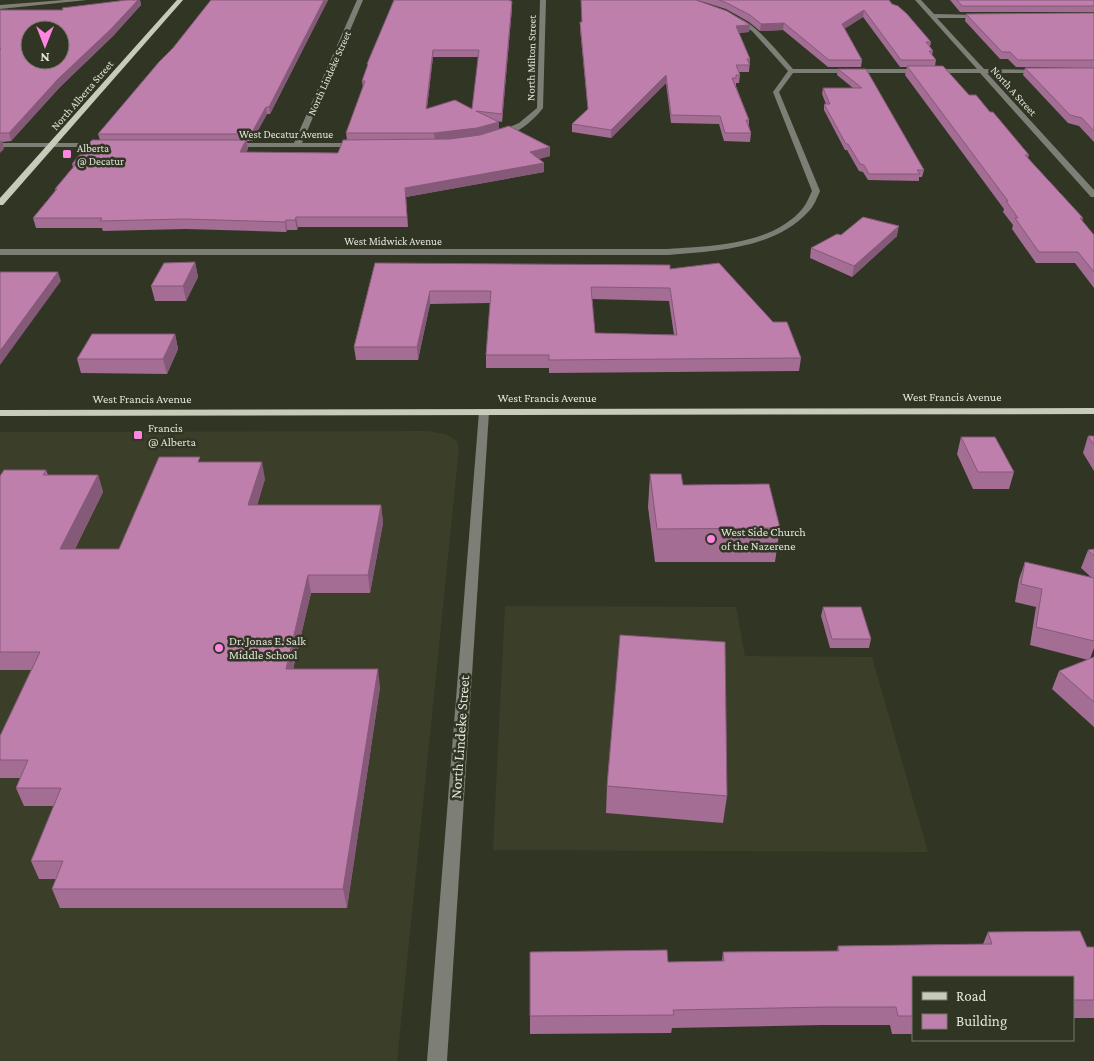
<svg xmlns="http://www.w3.org/2000/svg" width="1094" height="1061" font-family="'Crimson Pro',serif">
<style>
.built{fill:#3b3f29}
.lines{fill:none;stroke-linecap:round;stroke-linejoin:round}
.minor{fill:#7d7f76;fill-rule:evenodd}
.major{fill:#c7cbb9;fill-rule:evenodd}
.wall{fill:#a36d94;fill-rule:evenodd}
.shaded-wall{fill:#855978}
.building{fill:#be7fac;stroke:#855978;fill-rule:evenodd}
.poi-dot{fill:#fe85e0;stroke:#313524;stroke-width:2}
.labels{text-anchor:middle;stroke-width:5;stroke-linejoin:round;paint-order:stroke}
.far-street-label{font-size:11px;fill:#e1e4d9;stroke:#313524}
.far-poi-label{font-size:11px;fill:#e1e4d9;stroke:#313524;text-anchor:start}
.street-label{font-size:12px;fill:#e1e4d9;stroke:#313524}
.poi-label{font-size:12px;fill:#e1e4d9;stroke:#313524;text-anchor:start}
.near-street-label{font-size:15px;fill:#e1e4d9;stroke:#313524}
</style>
<rect width="100%" height="100%" fill="#313524"/>
<g class="built">
<path d="M428 431 445 434 456 440 459 448 397 1061H0V432Z"/>
<path d="M505 606 736 607 745 656 872 657 928 852 493 850Z"/>
</g>
<g class="lines">
<g class="minor">
<path d="M64 0H87L0 9V5Z"/>
<path d="M357 0H363L302 143H357L361 145 360 147H227V143H294Z"/>
<path d="M540 0H546L543 108C533 121 514 138 496 137V133L519 123 537 108Z"/>
<path d="M915 0H921L934 14 983 15 981 18H937L984 69 1043 70 1044 71 1041 73H987L1094 190V197H1091L980 73H793L779 92 820 191C817 198 814 206 809 211 775 249 715 251 668 255H0V249H668C712 246 773 245 803 208 807 203 809 197 812 191L773 92 788 71 752 31 734 19V17C751 17 781 56 793 69H977Z"/>
<path d="M0 143H105L109 145 105 147H0Z"/>
<path d="M484 409 489 412 447 1061H427L479 412Z"/>
</g>
<g class="major">
<path d="M177 0H183L3 205H0V198Z"/>
<path d="M1094 408V414L0 416V410Z"/>
</g>
</g>
<g class="wall">
<path d="M127 0H140L141 5 113 36 60 87 11 141 2 142 4 149 0 142V10H63Z"/>
<path d="M211 0H328L270 114H267L252 141H247L248 149 246 152 338 153 347 140 346 133 363 88 362 81 511 1H512V8L502 122 497 121 499 129 550 147V156L539 159 544 163V172L406 197 408 227H298L297 230H287L286 232 186 229 103 231 102 228H36L33 218 55 191V189L73 167 72 164 100 140 98 134 173 48ZM433 57H479L472 109 427 108Z"/>
<path d="M581 0H696L750 25 749 32 739 33 750 59 749 72H739L740 75 739 83H736V86L749 120V126L751 133 750 142 724 141 719 124 671 123 666 83 611 138 572 132V124L588 110 580 28V22H582Z"/>
<path d="M697 0H889L892 4 931 42 930 47 933 51 932 55 936 60 935 66 969 95 990 112 1029 155 1028 158 1083 218 1082 221 1094 235V288L1075 263H1036L1012 229 1013 225 1003 212 1004 209 905 75 907 67H900L863 17 844 29 862 60 861 67H828L783 30 760 31 749 22 726 9Z"/>
<path d="M950 0H1094V12H960Z"/>
<path d="M1094 13V142L1079 126 1068 123 1023 75 1025 68H1081L1016 67 1008 59H1000L965 21 966 14Z"/>
<path d="M838 69H866L924 170 922 177H919V181L868 180 863 172 859 171 847 150H845L824 110V104H826L822 94 823 88H853L837 75Z"/>
<path d="M841 235 897 236 852 277 810 258 811 248Z"/>
<path d="M195 262 198 277 186 301H155L151 286Z"/>
<path d="M375 263 670 269 801 358 799 371 549 373V368H486V355L490 303 430 304 418 360H356L354 347ZM592 299 669 301 674 335 595 333Z"/>
<path d="M175 334 178 349 167 374 81 373 77 359Z"/>
<path d="M1088 436H1094V471L1083 453Z"/>
<path d="M961 437 1014 472 1009 489H973L957 454Z"/>
<path d="M202 462 265 479 257 505H381L383 523 370 593H311L293 669 380 687 347 908H60L52 889 56 879H39L31 861 54 806H24L16 788 20 778H0V736L31 670H0V476L46 470 48 475H98L103 492 75 549H119Z"/>
<path d="M650 474 780 528 775 562H655L648 507Z"/>
<path d="M1094 549V648L1090 659 1094 657V727L1052 689 1059 671 1088 660 1030 645 1036 607 1015 602 1019 579 1025 562 1092 578 1081 568 1088 550Z"/>
<path d="M823 607 871 639 869 648H830L821 616Z"/>
<path d="M607 786 727 796 723 823 606 813Z"/>
<path d="M988 932 1087 947H1094V1018H1073V977H913V1034H892L890 1025H823L672 1028 671 1033 530 1034V1016L668 962 722 961 723 952 837 951 838 946 983 944Z"/>
</g>
<g class="shaded-wall">
<path d="M138 0H140L141 5 113 36 60 87 11 141 9 133 58 79Z"/>
<path d="M324 0H328L270 114 269 107Z"/>
<path d="M512 1V8L502 122V114Z"/>
<path d="M864 10 863 17 841 31 842 24Z"/>
<path d="M784 23 783 30 760 31 761 24Z"/>
<path d="M750 25 749 32 735 33 736 26Z"/>
<path d="M433 50V57L426 116V109Z"/>
<path d="M666 75V83L611 138V130Z"/>
<path d="M266 107 267 114 252 141 251 134Z"/>
<path d="M499 122V130L478 136 435 141 434 133Z"/>
<path d="M2 140 4 149 0 153V142Z"/>
<path d="M246 140 248 149 241 161 240 152Z"/>
<path d="M550 147V156L530 161V152Z"/>
<path d="M544 163V172L406 197 405 188Z"/>
<path d="M296 217 298 227 297 230 295 220Z"/>
<path d="M286 220 287 230 286 232 285 222Z"/>
<path d="M899 226 897 236 852 277 854 266Z"/>
<path d="M195 262 198 277 186 301 183 286Z"/>
<path d="M58 272 61 281 0 365V351Z"/>
<path d="M430 291V304L418 360 417 347Z"/>
<path d="M175 334 178 349 167 374 163 359Z"/>
<path d="M262 462 265 479 252 523 248 505Z"/>
<path d="M98 475 103 492 66 566 60 549Z"/>
<path d="M381 505 383 523 370 593 368 575Z"/>
<path d="M308 575 311 593 289 687 286 669Z"/>
<path d="M378 669 380 687 347 908 343 889Z"/>
</g>
<g class="building">
<path d="M127 0H138L111 29 58 79 9 133H0V49H1H0V10H63L62 8ZM30 30H60V60H30Z"/>
<path d="M211 0H324L269 107H266L251 134H98L159 62 173 48Z"/>
<path d="M394 0H510V1H512L502 114 476 111 499 122 477 128 434 133H346L365 81H362L368 64H367ZM433 50H479L472 109 455 100 426 109Z"/>
<path d="M581 0H696L727 11 750 25 736 26 750 59H747L750 65H736L740 75H736V78H732L749 120H746L751 133H725L720 116 671 115 666 75 611 130 572 124 588 109 580 22H582Z"/>
<path d="M719 0H889L892 4 898 6 907 14 931 42H926L933 51H929L936 60H901L864 10 842 24 862 60H829L784 23 761 24 750 15 727 3Z"/>
<path d="M957 0H1094V6H962Z"/>
<path d="M1094 13V60H1018L1010 52H1002L966 14Z"/>
<path d="M907 66H943L969 95H976L990 112H993L1029 155H1025L1083 218H1080L1094 235V272L1078 252H1039L1015 218H1018L1006 201H1008Z"/>
<path d="M1025 68H1094V131L1082 118 1070 115Z"/>
<path d="M838 69H866L924 170H917L920 174H869L864 165 860 164 848 144H846L824 104H830L823 88H862Z"/>
<path d="M509 126 550 147 530 152 544 163 405 188 407 217H296L295 220H286L285 222 184 219 100 221 102 218H33L57 189H55L76 164H72L92 140H246L240 152 338 153 343 140 450 139 480 135Z"/>
<path d="M863 217 899 226 854 266 811 248 837 234 841 235Z"/>
<path d="M195 262 183 286H151L164 263Z"/>
<path d="M375 263 670 265V269L719 263 773 322H787L801 358 549 360V355H486L491 291H430L417 347H354ZM591 287 670 288 677 335 595 333Z"/>
<path d="M0 272H58L0 351Z"/>
<path d="M92 334H175L163 359H77Z"/>
<path d="M1088 436H1094V445Z"/>
<path d="M961 437H995L1014 472H978Z"/>
<path d="M159 457H200L198 462H262L248 505H381L368 575H308L286 669H378L343 889H52L63 861H31L61 788H16L28 760H0V736L40 652H0V476L4 470H46L43 475H98L60 549H119Z"/>
<path d="M650 474H681L683 485 769 484 780 528 657 529Z"/>
<path d="M1094 549V556L1088 550Z"/>
<path d="M1025 562 1094 578V641L1036 627 1042 589 1021 584Z"/>
<path d="M823 607H861L871 639H832Z"/>
<path d="M620 635 725 642 727 796 607 786Z"/>
<path d="M1094 657V702L1059 671Z"/>
<path d="M1080 931 1087 947H1094V1000H1073V977H913V1016H898L896 1007H828L673 1010 674 1015 530 1016V952L667 950 668 962 724 961 723 952 839 951 838 946 992 944 988 932Z"/>
</g>
<g class="poi-dot">
<rect x="62" y="149" width="10" height="10" rx="2.5"/>
<rect x="133" y="430" width="10" height="10" rx="2.5"/>
<circle cx="711" cy="539" r="5"/>
<circle cx="219" cy="648" r="5"/>
</g>
<g class="labels">
<g class="far-street-label">
<text transform="translate(531 58) rotate(-89)" y="4">North Milton Street</text>
<text transform="translate(329 73) rotate(-66)" y="4">North Lindeke Street</text>
<text transform="translate(1014 91) rotate(48)" y="4">North A Street</text>
<text transform="translate(82 95) rotate(-49)" y="4">North Alberta Street</text>
<text x="286" y="138">West Decatur Avenue</text>
<text x="393" y="245">West Midwick Avenue</text>
</g>
<g class="far-poi-label">
<text x="77" y="152">Alberta<tspan x="77" dy="13">@ Decatur</tspan></text>
</g>
<g class="street-label">
<text x="952" y="401">West Francis Avenue</text>
<text x="547" y="402">West Francis Avenue</text>
<text x="142" y="403">West Francis Avenue</text>
</g>
<g class="poi-label">
<text x="148" y="432">Francis<tspan x="148" dy="14">@ Alberta</tspan></text>
<text x="721" y="536">West Side Church<tspan x="721" dy="14">of the Nazerene</tspan></text>
<text x="229" y="645">Dr. Jonas E. Salk<tspan x="229" dy="14">Middle School</tspan></text>
</g>
<g class="near-street-label">
<text transform="translate(460 737) rotate(-86)" y="5">North Lindeke Street</text>
</g>
</g>
<rect x="912" y="976" width="162" height="65" fill="#313524" stroke="#777b6c"/>
<rect x="922" y="992" width="25" height="8" fill="#c7cbb9" stroke="#777b6c"/>
<text x="956" y="1001" font-size="15" fill="#e1e4d9">Road</text>
<rect x="922" y="1014" width="25" height="15" fill="#be7fac" stroke="#777b6c"/>
<text x="956" y="1026" font-size="15" fill="#e1e4d9">Building</text>
<g transform="translate(45 45) rotate(180)"><circle r="24" fill="#313524" stroke="#777b6c"/>
<path d="M0-4L9 19L0 12L-9 19Z" fill="#fe85e0"/>
<text y="-8" font-size="14" font-weight="bold" text-anchor="middle" fill="#e1e4d9">N</text>
</g>
</svg>
